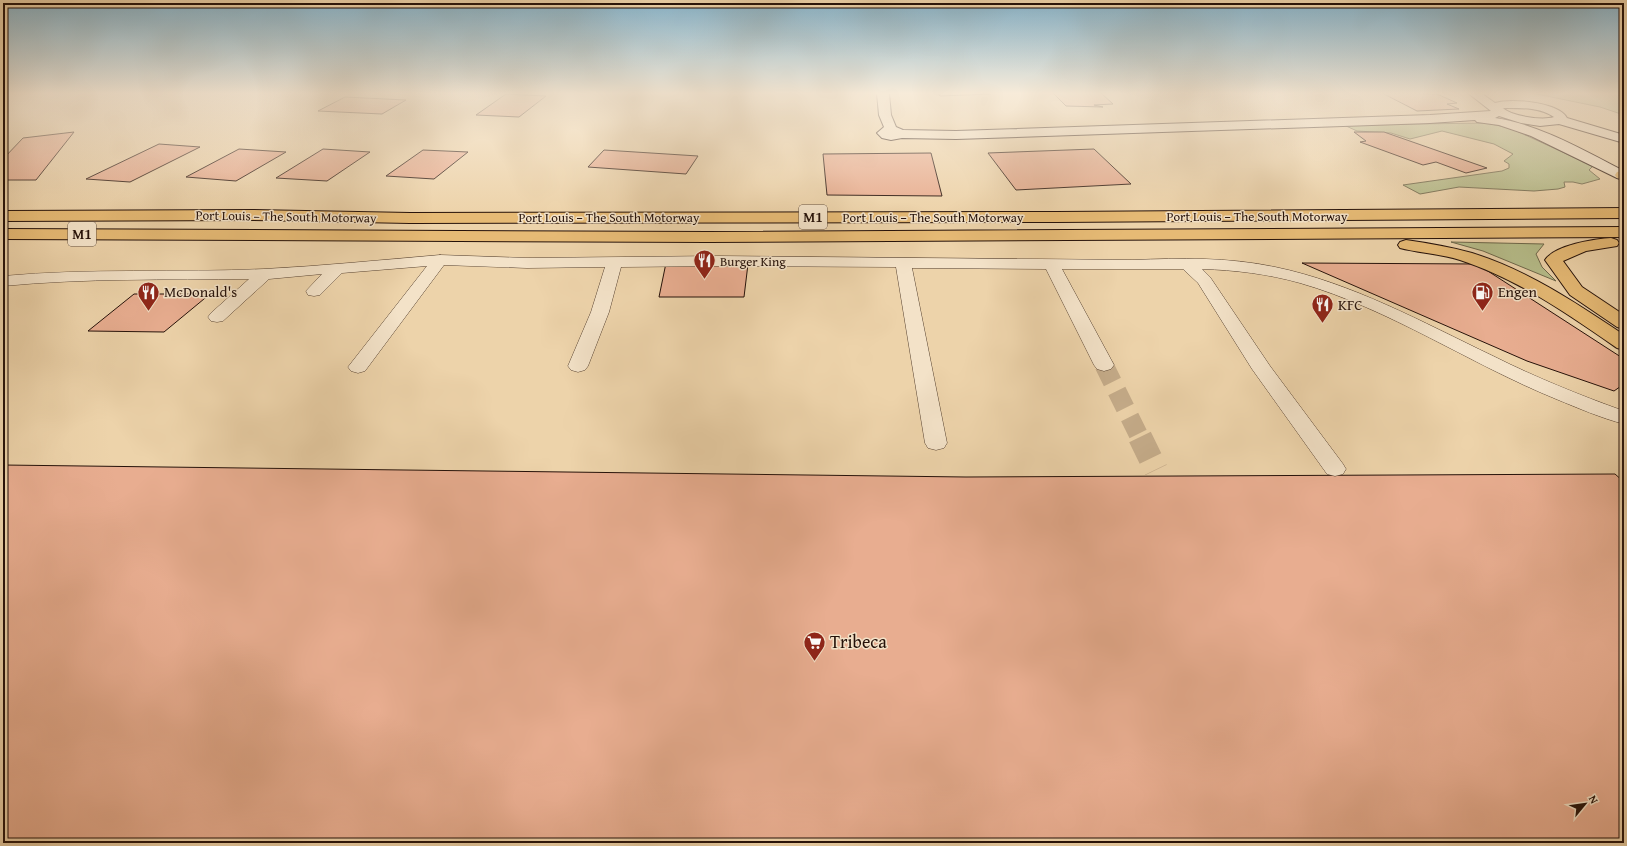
<svg xmlns="http://www.w3.org/2000/svg" width="1627" height="846" font-family="'Gentium Book Plus',serif">
<style>
.green{fill:#b6bd8a;stroke:#6e674a}
.building{fill:#e8ad90;stroke:#251109}
.lines{fill:none;stroke-linecap:round;stroke-linejoin:round}
.street-tunnel-far1{stroke:#c5ac8a;stroke-width:19;stroke-dasharray:19 10;stroke-linecap:butt}
.street-tunnel{stroke:#c5ac8a;stroke-width:24;stroke-dasharray:24 12;stroke-linecap:butt}
.street-casing{stroke:#574231;stroke-width:1}
.secondary-casing{stroke:#251109;stroke-width:2}
.highway-casing{stroke:#251109;stroke-width:2}
.street{fill:#f3e2c8;fill-rule:evenodd}
.secondary{fill:#f3e2c8;fill-rule:evenodd}
.highway{fill:#e6ba75;fill-rule:evenodd}
.labels{text-anchor:middle;stroke-width:3;stroke-linejoin:round;paint-order:stroke}
.far-street-label{font-size:13px;fill:#251109;stroke:#f3e2c8}
.far-poi-label{font-size:13px;fill:#251109;stroke:#f3e2c8;text-anchor:start}
.shield{fill:#f3e2c8;stroke:#635042;stroke-width:1}
.shield-label{font-size:14px;font-weight:bold;fill:#251109}
.poi-label{font-size:15px;fill:#251109;stroke:#f3e2c8;text-anchor:start}
.near-poi-label{font-size:18px;fill:#251109;stroke:#f3e2c8;text-anchor:start}
</style>
<rect width="100%" height="100%" fill="#edd3aa"/>
<filter id="stains"><feTurbulence type="fractalNoise" baseFrequency=".005" numOctaves="4"/><feColorMatrix values="0 0 0 0 .2 0 0 0 0 .09 0 0 0 0 .02 0 0 0 .5 -.17"/></filter>
<radialGradient id="worn" r=".72"><stop offset=".6" stop-color="#630" stop-opacity="0"/><stop offset="1" stop-color="#630" stop-opacity=".3"/></radialGradient>
<g class="green">
<path d="M1532 93H1624V115L1600 107Z"/>
<path d="M1486 123 1510 128 1593 166 1589 170 1600 179 1582 184 1573 182H1564L1565 187 1558 189 1534 191 1459 187 1420 194 1403 185 1502 171 1509 168V164L1504 161 1513 154 1494 144 1442 131 1410 139 1391 133 1357 131 1344 125Z"/>
<path d="M1451 242 1544 244 1536 254 1542 267 1556 281 1483 251Z"/>
</g>
<g class="building">
<path d="M938 93H989L991 94 940 96Z"/>
<path d="M1053 93H1101L1113 104 1094 105 1103 107 1066 106Z"/>
<path d="M1382 93 1437 94 1457 103 1447 104 1459 109 1417 111Z"/>
<path d="M506 94 546 96 519 117 476 115Z"/>
<path d="M345 97 406 100 382 114 318 111Z"/>
<path d="M74 132 36 180H3V159L23 138Z"/>
<path d="M1354 132H1384L1487 168 1466 173 1436 162 1423 165 1360 142 1366 141Z"/>
<path d="M159 144 200 147 130 182 86 179Z"/>
<path d="M239 149 286 152 236 181 186 177Z"/>
<path d="M323 149 370 152 327 181 276 178Z"/>
<path d="M1094 149 1131 184 1016 190 988 153Z"/>
<path d="M423 150 468 152 434 179 386 176Z"/>
<path d="M604 150 698 156 686 174 588 167Z"/>
<path d="M931 153 942 196 827 195 823 154Z"/>
<path d="M666 263 748 264 744 297H659Z"/>
<path d="M1302 263 1477 264 1624 359V384L1614 391 1527 361Z"/>
<path d="M134 294H210L164 332 88 331Z"/>
<path d="M3 465 966 477 1615 474 1624 482V843H3Z"/>
</g>
<g class="lines">
<path class="street-tunnel-far1" d="M1104 365 1140 438"/>
<path class="street-tunnel" d="M1140 437 1156 470"/>
<defs>
<path id="street" d="M440 255 527 258 719 256 1133 260C1180 258 1228 257 1275 267 1352 283 1422 322 1493 356 1535 377 1579 395 1624 411V424C1601 418 1578 408 1556 399 1470 364 1390 309 1300 283 1268 274 1235 270 1202 269L1210 277 1270 366 1343 464 1346 469 1343 474 1335 476 1327 474 1252 369 1198 283 1183 269H1062L1114 365 1111 369 1104 371 1097 369 1094 365 1046 269 912 268 947 443 944 448 936 450 928 448 925 443 896 267 719 266 621 267 609 312 588 366 585 370 578 372 571 370 568 366 591 312 605 267 527 268 444 265 365 371 358 373 351 371 348 367 427 266 342 273 320 295 314 296 308 295 306 291 322 274 269 279 223 321 217 322 211 321 208 317 211 313 249 279C167 280 85 278 3 286V276C90 268 177 273 264 269 323 266 381 260 440 255Z"/>
<path id="secondary" d="M877 93H889L891 115 896 127 903 130 956 131 1430 115 1491 111 1468 93H1481L1495 103C1511 98 1559 102 1567 118L1624 135V143L1559 124 1540 126 1521 123 1499 116 1495 118C1541 125 1583 150 1624 171V179L1617 178 1531 136 1499 125 1477 122 1475 120 1430 123 956 139 902 138 891 140 882 138 877 133 884 127 879 115ZM1503 108C1519 108 1540 107 1554 117 1542 121 1511 116 1503 108Z"/>
<g id="highway">
<path d="M1622 171H1624V180L1617 178 1615 175 1617 172Z"/>
<path d="M1624 208V218L1057 222 410 223 253 220 3 221V211L253 210 410 213 1057 212Z"/>
<path d="M1624 227V237L708 242 3 239V229L708 232Z"/>
<path d="M1611 238 1617 240 1619 243 1617 246 1586 251 1563 261 1582 287 1624 315V329L1617 327 1570 295 1545 260C1555 245 1594 239 1611 238Z"/>
<path d="M1406 240C1428 243 1450 247 1472 253 1527 270 1576 303 1624 335V350L1617 348C1568 314 1518 279 1460 260 1441 254 1420 253 1400 248L1398 245 1400 242Z"/>
</g>
</defs>
<use href="#street" class="street-casing"/>
<use href="#secondary" class="secondary-casing"/>
<use href="#highway" class="highway-casing"/>
<use href="#street" class="street"/>
<use href="#secondary" class="secondary"/>
<use href="#highway" class="highway"/>
</g>
<linearGradient id="sky" x2="0" y2="1"><stop stop-color="#88b6ce"/><stop offset="0.44" stop-color="#f7ebd9"/><stop offset="1" stop-color="#f7ebd9" stop-opacity="0"/></linearGradient>
<rect width="1627" height="212" fill="url(#sky)"/>
<defs>
<symbol id="restaurant-pin" viewBox="-11 -11 22 30"><path d="M0 17L-7.5 6A9.5 9.5 0 1 1 7.5 6Z" fill="#8f2418" stroke="#f3e2c8"/><path d="M-5-6h1v4h1v-4h1v4h1v-4h1v5L-1.5 .5V6h-2V.5L-5-1ZM5-6V6H3V1.5H1.5Q1.5-4 5-6Z" fill="#fff"/></symbol>
<symbol id="fuel-pin" viewBox="-11 -11 22 30"><path d="M0 17L-7.5 6A9.5 9.5 0 1 1 7.5 6Z" fill="#8f2418" stroke="#f3e2c8"/><path d="M-5.5-6h7V0h2V4h1.3V-2.5L3-4.5l.8-.8L6-3V5H2.5V1h-1V6h-7ZM-4.2-4.7v3.2H.2V-4.7Z" fill="#fff"/></symbol>
<symbol id="supermarket-pin" viewBox="-11 -11 22 30"><path d="M0 17L-7.5 6A9.5 9.5 0 1 1 7.5 6Z" fill="#8f2418" stroke="#f3e2c8"/><path d="M-6-5.5h2.5l.6 2H6L4.5 2H-2.5L-4.4-4H-6ZM-1.5 3.2a1.3 1.3 0 1 0 .1 0ZM3 3.2a1.3 1.3 0 1 0 .1 0Z" fill="#fff"/></symbol>
</defs>
<g fill-rule="evenodd">
<use href="#restaurant-pin" x="692" y="248" width="25" height="34"/>
<use href="#restaurant-pin" x="136" y="280" width="25" height="34"/>
<use href="#fuel-pin" x="1470" y="280" width="25" height="34"/>
<use href="#restaurant-pin" x="1310" y="292" width="25" height="34"/>
<use href="#supermarket-pin" x="802" y="630" width="25" height="34"/>
</g>
<g class="labels">
<g class="far-street-label">
<text transform="translate(286 216) rotate(1)" y="5">Port Louis – The South Motorway</text>
<text x="1257" y="221">Port Louis – The South Motorway</text>
<text x="609" y="222">Port Louis – The South Motorway</text>
<text x="933" y="222">Port Louis – The South Motorway</text>
</g>
<g class="far-poi-label">
<text x="720" y="266">Burger King</text>
</g>
<g class="shield">
<rect x="799" y="205" width="28" height="24" rx="3"/>
<rect x="68" y="222" width="28" height="24" rx="3"/>
</g>
<g class="shield-label">
<text x="813" y="222">M1</text>
<text x="82" y="239">M1</text>
</g>
<g class="poi-label">
<text x="164" y="297">McDonald's</text>
<text x="1498" y="297">Engen</text>
<text x="1338" y="310">KFC</text>
</g>
<g class="near-poi-label">
<text x="830" y="648">Tribeca</text>
</g>
</g>
<rect width="1627" height="846" fill="none" stroke="#edd3aa" stroke-width="16"/>
<rect x="4" y="4" width="1619" height="838" fill="none" stroke="#251109" stroke-width="2"/>
<rect x="8" y="8" width="1611" height="830" fill="none" stroke="#251109"/>
<g transform="translate(1585 804) rotate(61)" stroke="#f3e2c8" stroke-width="3" paint-order="stroke">
<path d="M0-3L7 15L0 10L-7 15Z" fill="#251109"/>
<text y="-6" font-size="11" font-weight="bold" text-anchor="middle" fill="#251109">N</text>
</g>
<rect width="100%" height="100%" filter="url(#stains)"/>
<rect width="100%" height="100%" fill="url(#worn)"/>
</svg>
